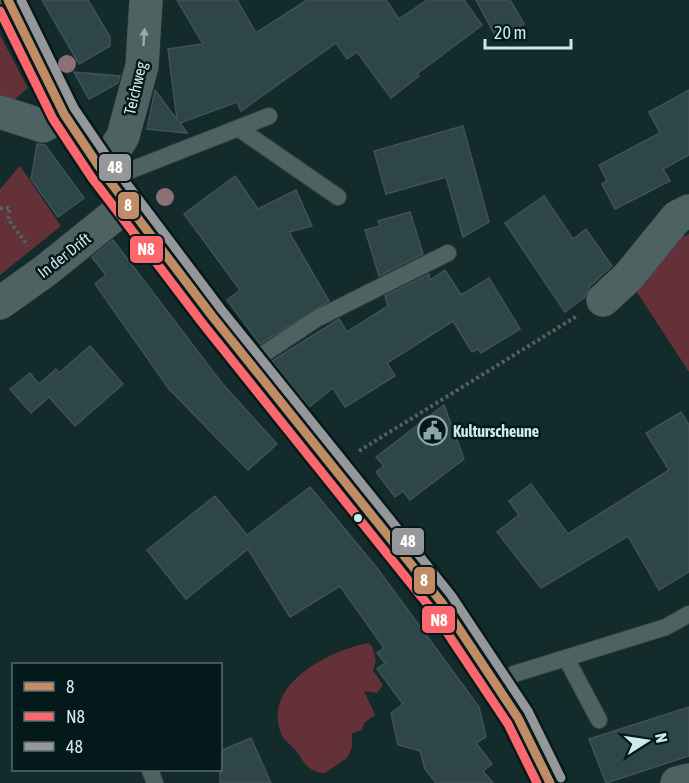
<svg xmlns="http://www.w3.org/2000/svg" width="689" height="783" font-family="'Asap Condensed',sans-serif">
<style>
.green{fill:#653138}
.building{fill:#2e4648;stroke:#3f5255;stroke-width:1.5}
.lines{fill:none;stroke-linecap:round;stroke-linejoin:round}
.service-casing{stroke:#344646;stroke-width:18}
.minor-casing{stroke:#344646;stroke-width:34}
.secondary-casing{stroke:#344646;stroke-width:34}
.path{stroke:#4f6161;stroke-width:4;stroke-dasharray:3 3;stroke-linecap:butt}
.service{stroke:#4f6262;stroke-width:16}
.minor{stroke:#4f6262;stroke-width:33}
.secondary{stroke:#4f6262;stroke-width:33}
.bus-1-casing{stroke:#041a1a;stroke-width:14}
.bus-2-casing{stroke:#041a1a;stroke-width:14}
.bus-3-casing{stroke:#041a1a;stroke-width:14}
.bus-1{stroke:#c18c65;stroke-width:9}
.bus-2{stroke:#fb676d;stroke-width:9}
.bus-3{stroke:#96979b;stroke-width:9}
.tree{fill:#8e7074}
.oneway{fill:#95acac}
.bus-dot{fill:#cfe9e9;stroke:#041a1a;stroke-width:2}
.labels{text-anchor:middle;stroke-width:5;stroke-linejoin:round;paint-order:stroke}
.street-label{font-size:16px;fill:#cfe9e9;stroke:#041a1a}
.poi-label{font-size:16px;font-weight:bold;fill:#cfe9e9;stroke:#041a1a;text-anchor:start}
.line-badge{stroke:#041a1a;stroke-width:2}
.badge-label{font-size:16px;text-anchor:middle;font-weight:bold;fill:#fff}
</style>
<rect width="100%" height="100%" fill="#142b2b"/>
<g class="green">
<path d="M0 35 28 88 14 100 0 95Z"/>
<path d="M20 166 61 226 0 275V189Z"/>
<path d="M689 234V372L633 286 679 239Z"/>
<path d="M368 643 372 646 376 661 373 671 383 685 377 693 364 691 375 715 364 723 362 730 352 733V747L347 758 325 773C310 773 304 763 297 752 292 745 282 740 280 731 265 682 330 651 368 643Z"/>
</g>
<g class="building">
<path d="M42 0H88L110 37V46L79 64Z"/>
<path d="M177 0H237L256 33 307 0H386L399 19 427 0H464L482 25 417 74 419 76 391 98 357 52 347 59 336 43 241 111 237 102 180 123 187 133 147 129 155 90 177 120 168 49 203 44Z"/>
<path d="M476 0H510L524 24 497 39Z"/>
<path d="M74 72 120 76 118 83 89 99Z"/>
<path d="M689 90V155L663 169 670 181 615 209 602 184 607 181 599 165 660 133 649 112Z"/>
<path d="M463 126 489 222 463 237 446 177 386 194 374 151Z"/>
<path d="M37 144 45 145 84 198 58 217 31 179Z"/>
<path d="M235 176 258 209 296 190 312 226 289 232 329 301 260 344 227 300 240 290 184 214Z"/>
<path d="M544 196 573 239 586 229 612 266 590 286 585 297 565 312 505 223Z"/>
<path d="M410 212 423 254 379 276 365 230 380 226 378 221Z"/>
<path d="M113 240 221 382 277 444 248 470 169 389 95 284 106 275 92 257Z"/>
<path d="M445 270 461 295 489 278 520 329 481 353 478 349 472 352 453 321 387 363 395 376 345 407 333 388 309 407 272 361 339 319 347 332 388 306 385 296 429 274 430 280Z"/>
<path d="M90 346 123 384 75 426 49 397 31 413 10 389 30 373 39 384 56 369 59 373Z"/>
<path d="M444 405 464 459 410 500 403 491 395 497 376 472 384 466 376 457Z"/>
<path d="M681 412 689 425V572L659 590 628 536 541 588 497 532 519 515 509 501 531 484 568 534 669 470 646 433Z"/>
<path d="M310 487 377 568 479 707 486 737 476 743 492 764 483 771 493 783H436L425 769 420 751 398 745 391 713 403 704 377 669 385 663 377 653 384 648 340 586 290 617 248 549 186 599 147 550 215 496 247 535Z"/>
<path d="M689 707V756L606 783 589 739Z"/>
<path d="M251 738 271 783H220V751Z"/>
</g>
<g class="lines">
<defs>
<g id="service">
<path d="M238 128 338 197"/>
<path d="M108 179 269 116"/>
<path d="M250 363 316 319 448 253"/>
<path d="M566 658 599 720"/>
<path d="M497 684 514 674 666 627 689 614"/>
<path d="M150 770 155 783"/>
</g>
<g id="minor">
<path d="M0 112 43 126 64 114"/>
<path d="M102 171 123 136 142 66 146 0"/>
<path d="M603 300 628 277 677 217 689 211"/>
<path d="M0 303 45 271 127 205"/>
</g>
<g id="secondary">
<path d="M8 0 64 114 102 171 212 316 442 603 518 718 550 783"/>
<path d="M677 783 689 780"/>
</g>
</defs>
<use href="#service" class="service-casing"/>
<use href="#minor" class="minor-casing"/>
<use href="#secondary" class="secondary-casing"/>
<g class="path">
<path d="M0 208H10L8 219 28 246"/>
<path d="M359 451 577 316"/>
</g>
<use href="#service" class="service"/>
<use href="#minor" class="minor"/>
<use href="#secondary" class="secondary"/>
<defs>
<path id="bus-1" d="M8 0 64 114 102 171 212 316 442 603 518 718 550 783"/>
<path id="bus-2" d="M0 11 53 119 92 178 203 324 432 610 508 724 537 783"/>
<path id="bus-3" d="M21 0 74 108 112 164 221 309 451 595 528 711 561 778"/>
</defs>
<use href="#bus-1" class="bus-1-casing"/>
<use href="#bus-2" class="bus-2-casing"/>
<use href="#bus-3" class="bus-3-casing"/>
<use href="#bus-1" class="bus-1"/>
<use href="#bus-2" class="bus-2"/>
<use href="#bus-3" class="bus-3"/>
</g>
<g class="tree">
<circle cx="67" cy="64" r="9"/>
<circle cx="165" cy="197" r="9"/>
</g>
<defs><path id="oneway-solid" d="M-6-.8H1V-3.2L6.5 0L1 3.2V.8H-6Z" transform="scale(1.5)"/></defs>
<use class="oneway" href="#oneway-solid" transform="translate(144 37) rotate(-86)"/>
<defs>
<symbol id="civic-ring" viewBox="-11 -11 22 22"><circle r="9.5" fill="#041a1a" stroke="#8ea6a6" stroke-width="1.5"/><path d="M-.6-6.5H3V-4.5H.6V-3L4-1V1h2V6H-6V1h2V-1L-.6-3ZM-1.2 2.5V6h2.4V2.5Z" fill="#8ea6a6"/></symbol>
</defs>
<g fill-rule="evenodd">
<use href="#civic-ring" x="416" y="414" width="33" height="33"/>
</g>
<circle class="bus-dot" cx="358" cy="518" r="5"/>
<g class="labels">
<g class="street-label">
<text transform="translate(135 88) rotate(-77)" y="6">Teichweg</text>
<text transform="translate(64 255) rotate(-38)" y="6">In der Drift</text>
</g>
<g class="poi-label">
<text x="453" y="437">Kulturscheune</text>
</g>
</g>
<g class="line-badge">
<rect x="98" y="153" width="34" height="29" rx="6" fill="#96979b"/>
<rect x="117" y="191" width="23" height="29" rx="6" fill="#c18c65"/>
<rect x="129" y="235" width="35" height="29" rx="6" fill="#fb676d"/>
<rect x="391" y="527" width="34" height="29" rx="6" fill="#96979b"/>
<rect x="413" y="566" width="23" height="29" rx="6" fill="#c18c65"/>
<rect x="421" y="605" width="35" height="29" rx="6" fill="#fb676d"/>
</g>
<g class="badge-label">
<text x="115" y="173">48</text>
<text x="128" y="211">8</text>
<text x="146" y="255">N8</text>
<text x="408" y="547">48</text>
<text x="424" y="586">8</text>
<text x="439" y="626">N8</text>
</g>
<rect x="12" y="663" width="210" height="108" fill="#041a1a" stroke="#556d6d" stroke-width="1.5"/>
<rect x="24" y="682" width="30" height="9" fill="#c18c65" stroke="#556d6d" stroke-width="1.5"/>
<text x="66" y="693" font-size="18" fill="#cfe9e9">8</text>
<rect x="24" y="712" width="30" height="9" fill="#fb676d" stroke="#556d6d" stroke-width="1.5"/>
<text x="66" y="723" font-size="18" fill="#cfe9e9">N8</text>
<rect x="24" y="742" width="30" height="9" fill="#96979b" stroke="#556d6d" stroke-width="1.5"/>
<text x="66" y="753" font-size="18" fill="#cfe9e9">48</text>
<g transform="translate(647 741) rotate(78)" stroke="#041a1a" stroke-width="4.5" paint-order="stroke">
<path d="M0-4.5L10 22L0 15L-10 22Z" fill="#cfe9e9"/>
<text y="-9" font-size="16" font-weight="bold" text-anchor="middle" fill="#cfe9e9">N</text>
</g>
<path d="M485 39v9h86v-9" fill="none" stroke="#cfe9e9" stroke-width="3"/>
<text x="494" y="39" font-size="18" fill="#cfe9e9" stroke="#041a1a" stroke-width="4.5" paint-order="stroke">20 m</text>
</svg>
